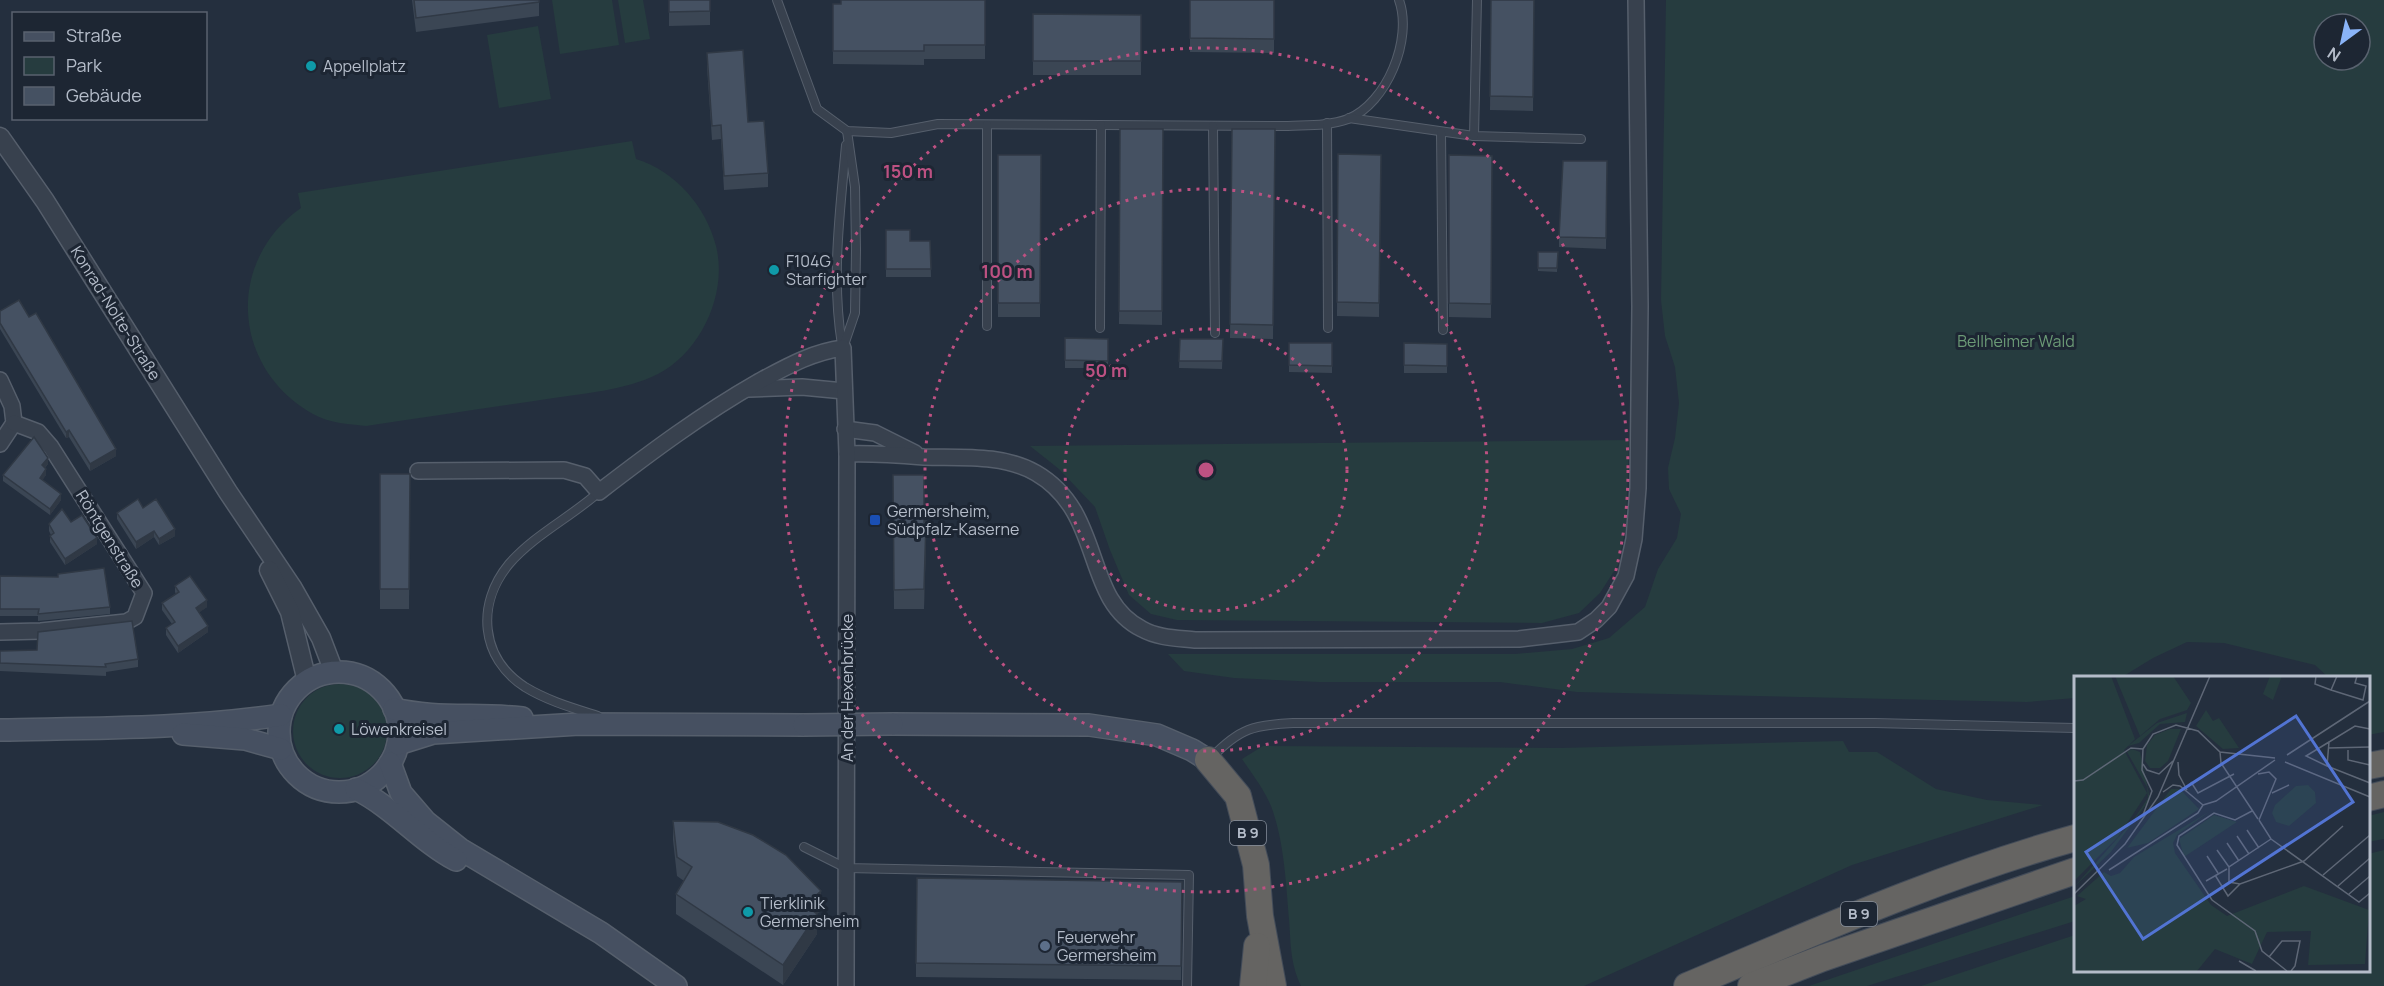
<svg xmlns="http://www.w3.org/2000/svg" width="2384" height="986" font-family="Manrope,sans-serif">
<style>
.green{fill:#263c3f;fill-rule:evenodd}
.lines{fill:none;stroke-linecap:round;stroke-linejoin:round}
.service-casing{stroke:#565f6c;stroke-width:10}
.minor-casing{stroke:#565f6c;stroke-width:18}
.tertiary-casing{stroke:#565f6c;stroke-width:21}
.secondary-casing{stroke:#565f6c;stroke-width:24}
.trunk-casing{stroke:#434c59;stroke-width:28}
.service{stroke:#38414e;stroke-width:8}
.minor{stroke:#38414e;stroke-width:15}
.tertiary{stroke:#38414e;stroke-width:18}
.secondary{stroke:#465061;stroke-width:21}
.trunk{stroke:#656462;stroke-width:26}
.secondary-bridge-casing{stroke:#565f6c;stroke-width:24;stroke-linecap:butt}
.secondary-bridge{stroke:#465061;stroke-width:21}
.wall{fill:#3b4654}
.shaded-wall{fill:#303945}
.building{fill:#455162;stroke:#303945;stroke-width:1.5}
.ring{fill:none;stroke:#bd5182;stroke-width:3;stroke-dasharray:3 6}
.culture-dot{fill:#0f9aa8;stroke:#1d2633;stroke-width:2}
.transit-dot{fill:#1a4fb4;stroke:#1d2633;stroke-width:2}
.service-dot{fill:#5c6f8a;stroke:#1d2633;stroke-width:2}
.labels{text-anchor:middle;stroke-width:6;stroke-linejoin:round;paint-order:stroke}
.shield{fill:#1d2633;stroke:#878f9c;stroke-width:1.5}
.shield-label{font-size:15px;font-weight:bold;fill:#b4bcc9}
.poi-label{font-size:16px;fill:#b4bcc9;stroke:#1d2633;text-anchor:start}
.street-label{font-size:16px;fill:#b4bcc9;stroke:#1d2633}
.park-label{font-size:16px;fill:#6b9a76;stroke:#1d2633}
.inset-road{fill:none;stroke:#5e6776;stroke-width:1.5}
.view{fill:#5274d3;fill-opacity:0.15;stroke:#5274d3;stroke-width:3}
.inset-edge{fill:none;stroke:#b4bcc9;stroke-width:3}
.centre{fill:#bd5182;stroke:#1d2633;stroke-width:3}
.ring-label{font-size:18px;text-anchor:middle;font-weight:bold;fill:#bd5182;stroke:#1d2633;stroke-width:6;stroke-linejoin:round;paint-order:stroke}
</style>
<rect width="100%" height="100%" fill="#242f3e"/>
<g class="green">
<path d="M552 0H612L619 45 560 54Z"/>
<path d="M618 0H643L650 39 625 43Z"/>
<path d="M1666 0H2384V732L2368 735V677H2328L2315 665 2224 643 2187 642 2153 658 2122 677H2075V698L2027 702 1577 692 1500 682H1319L1234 678 1184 671 1168 654H1515L1572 649 1609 638 1645 607 1658 569 1677 538 1681 514 1669 489 1668 468 1675 438 1679 403 1675 367 1665 336 1661 300ZM2324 24H2360V60H2324Z"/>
<path d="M538 26 551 99 499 108 487 35Z"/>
<path d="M632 141 636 159C675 171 706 206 716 246 728 293 701 352 658 374 624 391 584 393 547 399 487 408 427 417 366 426 348 424 329 423 313 414 232 369 225 261 301 208L298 193Z"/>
<path d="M1629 440 1626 527 1618 565 1600 593 1579 613 1542 623 1177 620 1151 614 1129 595 1110 550 1095 507 1059 469 1030 446Z"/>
<circle cx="340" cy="731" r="47"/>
<path d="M1843 741 1849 752H1877L1936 789 1987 800 2043 805 1852 865 1584 986H1301C1290 962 1291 945 1289 919 1286 883 1284 840 1271 806 1264 789 1252 774 1242 759L1263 746 1560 748Z"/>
<path d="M2384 812V839L2368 842V816Z"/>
<path d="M2384 850V986H1921L2075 935V970H2368V854Z"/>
<path d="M2075 896V921L1867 986H1809Z"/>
</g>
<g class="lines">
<defs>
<g id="service">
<path d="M777 0 817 109 847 131 891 133 938 124 1288 126C1307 125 1329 126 1348 119 1387 103 1413 39 1399 0"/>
<path d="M1349 118 1474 136 1581 139"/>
<path d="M1327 123 1328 328"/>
<path d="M987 125V326"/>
<path d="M1213 126 1215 333"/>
<path d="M1441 132 1443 330"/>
<path d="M1474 136 1477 0"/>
<path d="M1100 328 1101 125"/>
<path d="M842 345C831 278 840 212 846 145"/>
<path d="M843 348 855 313 856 250 855 187 847 131"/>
<path d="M598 716C573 708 548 701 525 687 480 658 476 604 509 564 534 535 571 517 599 492"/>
<path d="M1212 757C1240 728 1254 725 1293 723H1875L2075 728"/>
<path d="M804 847 846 868 1189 875 1187 986"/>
</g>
<g id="minor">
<path d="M0 380 12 406 14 423 0 444"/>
<path d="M749 389 802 387 844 391"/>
<path d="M845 429 875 433 915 453"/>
<path d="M847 454C873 453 899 455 924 457 961 458 1003 454 1036 473 1105 513 1082 599 1142 629 1158 638 1177 638 1195 640L1519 639 1578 632 1596 620 1609 607 1626 576 1634 539 1638 488 1640 306 1636 0"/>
<path d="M418 471 564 470 585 476 599 492C651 452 702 414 758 382 786 367 812 352 843 348L847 454 846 986"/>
<path d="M0 632 41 631 126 622 135 617 144 593 51 447 38 432 14 423"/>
</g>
<g id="tertiary">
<path d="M0 137 45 201 228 492 292 587 321 638 334 672"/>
<path d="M269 570 290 612 307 681"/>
</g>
<g id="secondary">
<circle cx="339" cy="732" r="60"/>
<path d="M394 709C435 719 480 713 522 718"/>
<path d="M892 724 1089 725 1157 735 1192 750 1208 760"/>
<path d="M0 730C93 728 188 729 281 715"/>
<path d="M183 734 245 739 281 749"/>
<path d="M398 744 433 733 579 724 804 725"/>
<path d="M390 763 401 793 426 822 460 849 601 933 676 986"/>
<path d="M356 789C393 807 420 841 456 860"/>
</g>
<g id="trunk">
<path d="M1208 760 1238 796 1256 865 1260 916 1273 986"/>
<path d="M2368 766 2384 763"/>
<path d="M2368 798 2384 794"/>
<path d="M1253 986 1257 946"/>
<path d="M1687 986C1815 932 1942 875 2075 838"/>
<path d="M1751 986 1823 958 2075 871"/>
</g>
</defs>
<use href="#service" class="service-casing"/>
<use href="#minor" class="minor-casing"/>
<use href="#tertiary" class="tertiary-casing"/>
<use href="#secondary" class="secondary-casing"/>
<use href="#trunk" class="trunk-casing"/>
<use href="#service" class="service"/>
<use href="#minor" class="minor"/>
<use href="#tertiary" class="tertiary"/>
<use href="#secondary" class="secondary"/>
<use href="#trunk" class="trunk"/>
<defs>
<path id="secondary-bridge" d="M804 725 892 724"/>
</defs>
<use href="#secondary-bridge" class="secondary-bridge-casing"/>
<use href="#secondary-bridge" class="secondary-bridge"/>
</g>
<g class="wall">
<path d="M412 0H539V16L416 32Z"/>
<path d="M669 0H710V25L669 26Z"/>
<path d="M985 0V59H924V65L833 64V4Z"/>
<path d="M1190 0H1274V53L1190 52Z"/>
<path d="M1491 0H1534L1533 111 1490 110Z"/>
<path d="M1033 14 1141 15V75H1033Z"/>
<path d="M707 53 748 122 768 173V187L724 190 721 139 712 140 707 67Z"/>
<path d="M1120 129H1163L1162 325 1119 324Z"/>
<path d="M1232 129H1275L1273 339 1230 338Z"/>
<path d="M1338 154 1381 155 1379 317 1337 316Z"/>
<path d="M998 155H1041L1040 317H998Z"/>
<path d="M1449 155 1492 156 1491 318 1449 317Z"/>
<path d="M1607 161 1606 249 1559 247V237Z"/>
<path d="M886 230 910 241H930L931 277H886Z"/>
<path d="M1538 252H1558L1557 272 1538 271Z"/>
<path d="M0 311 29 317 116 456 90 471 69 437 66 438 0 329Z"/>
<path d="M1065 338 1108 339V368H1065Z"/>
<path d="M1180 339H1223L1222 369 1179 368Z"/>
<path d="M1289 343H1332V373L1289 372Z"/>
<path d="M1404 343 1447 344V373H1404Z"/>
<path d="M48 464 45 468 46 475 42 480 61 500 50 515 3 481V475Z"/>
<path d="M380 474H410L409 609H380Z"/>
<path d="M893 475 924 522 926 541 924 609H894Z"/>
<path d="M143 508 175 536 159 545 154 537 136 549 117 519V513Z"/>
<path d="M71 522 97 544 65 565 50 542V536L51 535 49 531V524Z"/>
<path d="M0 576 110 607V614L38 621V616H0Z"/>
<path d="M175 586 207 607 199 612 208 632 178 653 166 635V628L172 624 162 610V603L176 594 175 592Z"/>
<path d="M37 650 138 659V667L106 672V676L0 671V651Z"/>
<path d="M673 821 821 911 817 914V934L783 985 676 914V894L684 881 677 876 673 840Z"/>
<path d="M1182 882 1181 980 916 977V963Z"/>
</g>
<g class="shaded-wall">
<path d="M69 430V437L66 438V432Z"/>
<path d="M116 449V456L90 471V464Z"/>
<path d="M48 458V464L42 471V465Z"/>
<path d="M46 469V475L40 484V478Z"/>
<path d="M61 494V500L50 515V509Z"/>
<path d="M926 521V541L924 609V589Z"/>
<path d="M175 529V536L159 545V539Z"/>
<path d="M154 531V537L136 549V542Z"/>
<path d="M97 538V544L65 565V559Z"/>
<path d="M207 600V607L196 615V608Z"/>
<path d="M208 626V632L178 653V646Z"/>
<path d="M821 891V911L817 914V934L783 985V965L805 905Z"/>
</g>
<g class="building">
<path d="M414 0H539V2L416 18Z"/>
<path d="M669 0H710V11L669 12Z"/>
<path d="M841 0H985V45H924V51H833V4H841Z"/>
<path d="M1190 0H1274V39L1190 38Z"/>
<path d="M1491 0H1534L1533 97 1490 96Z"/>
<path d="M1033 14 1141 15V61H1033Z"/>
<path d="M743 50 748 122 764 121 768 173 724 176 721 125 712 126 707 53Z"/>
<path d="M1120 129H1163L1162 311H1119Z"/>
<path d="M1232 129H1275L1273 325 1230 324Z"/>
<path d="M1338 154 1381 155 1379 303 1337 302Z"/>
<path d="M998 155H1041L1040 303H998Z"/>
<path d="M1449 155 1492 156 1491 304 1449 303Z"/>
<path d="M1563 161H1607L1606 238 1559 237Z"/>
<path d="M886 230H910V241H930L931 269H886Z"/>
<path d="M1538 252H1558L1557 268H1538Z"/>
<path d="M19 300 29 317 36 313 116 449 90 464 69 430 66 432 0 323V311Z"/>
<path d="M1065 338 1108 339V361L1065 360Z"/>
<path d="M1180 339H1223L1222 361H1179Z"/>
<path d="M1289 343H1332V366L1289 365Z"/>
<path d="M1404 343 1447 344V366L1404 365Z"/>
<path d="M34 437 48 458 42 465 46 469 40 478 61 494 50 509 3 475Z"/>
<path d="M380 474H410L409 589H380Z"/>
<path d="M893 475H924V522L926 521 924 589 894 590Z"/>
<path d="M138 499 143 508 156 499 175 529 159 539 154 531 136 542 117 513Z"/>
<path d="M62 509 71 522 82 515 97 538 65 559 50 536 54 533 49 524Z"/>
<path d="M104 568 110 607 38 614 39 609H0V576L58 577V574Z"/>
<path d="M190 576 207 600 196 608 208 626 178 646 166 628 175 622 162 603 179 592 175 586Z"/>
<path d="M132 621 138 659 105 664 106 667 0 663V651L37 650 38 632Z"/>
<path d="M673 821 718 822 753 835 786 855 821 891 805 905 817 914 783 965 676 894 692 867 677 857Z"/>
<path d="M917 878 1182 882 1181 966 916 963Z"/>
</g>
<g class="ring">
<circle cx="1206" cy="470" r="141"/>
<circle cx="1206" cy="470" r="281"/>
<circle cx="1206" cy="470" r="422"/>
</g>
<g class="culture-dot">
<circle cx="311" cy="66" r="6"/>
<circle cx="774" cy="270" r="6"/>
<circle cx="339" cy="729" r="6"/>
<circle cx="748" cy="912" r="6"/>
</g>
<rect class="transit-dot" x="869" y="514" width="12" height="12" rx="3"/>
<circle class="service-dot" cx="1045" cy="946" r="6"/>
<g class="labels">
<g class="shield">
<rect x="1230" y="821" width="36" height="24" rx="4.5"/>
<rect x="1841" y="902" width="36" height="24" rx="4.5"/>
</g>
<g class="shield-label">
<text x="1248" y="838">B 9</text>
<text x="1859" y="919">B 9</text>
</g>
<g class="poi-label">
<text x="323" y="72">Appellplatz</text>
<text x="786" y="267">F104G<tspan x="786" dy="18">Starfighter</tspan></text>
<text x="887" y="517">Germersheim,<tspan x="887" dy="18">Südpfalz-Kaserne</tspan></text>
<text x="351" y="735">Löwenkreisel</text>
<text x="760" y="909">Tierklinik<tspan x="760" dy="18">Germersheim</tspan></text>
<text x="1057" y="943">Feuerwehr<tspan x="1057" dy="18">Germersheim</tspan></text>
</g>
<g class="street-label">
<text transform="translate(116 313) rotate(58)" y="6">Konrad-Nolte-Straße</text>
<text transform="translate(110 539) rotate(58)" y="6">Röntgenstraße</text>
<text transform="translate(847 688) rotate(-90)" y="6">An der Hexenbrücke</text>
</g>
<g class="park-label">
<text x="2016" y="347">Bellheimer Wald</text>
</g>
</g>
<g transform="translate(2074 676)">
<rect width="296" height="296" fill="#242f3e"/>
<path d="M0 0H37L61 63 50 74 73 117 44 161 0 205ZM41 0H99L117 27 113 34 86 43 66 60ZM196 0H208L199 24 189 18ZM132 34 139 45 145 42 165 72 149 73 122 50ZM113 37 111 46 86 48 65 67 54 70 83 47ZM96 53H107L94 85 86 92H76L71 85 73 69 81 59ZM58 73 66 76 76 123 37 176 0 211 58 146 74 122 73 111 53 76ZM234 109 241 116 242 127 215 150 202 146 198 137 201 129 222 110ZM97 113H106L125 133 74 167 53 172ZM136 135 103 159 99 167 101 177 137 229 153 240 230 210 295 234 291 288 234 289 237 255 193 256 178 288 141 273 123 295H0V230L12 223 3 220 30 196 37 200 46 197 60 181ZM140 139 163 146 110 181 105 163Z" fill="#263c3f"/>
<path class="inset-road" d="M242 0 241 8 257 14 263 0M257 14 289 24 292 10 281 7 283 0M296 53 281 50 255 66 253 90 296 107M254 72 296 71M69 73 79 58 102 49 124 55 146 76 201 82M274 74V84L296 89M146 76 147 87 184 143M213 79 296 25M104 86 105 99 113 114M211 86 296 121M69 88 73 94 85 98 99 85M253 90 232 80 255 66M184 98 195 96 202 103 185 144M0 105 9 104 57 72 69 73M117 106 124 117 160 98M89 116 99 109 106 110 129 129M198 117 215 109M129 129 142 125 201 84M178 135 161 144 140 137 105 160 103 169 138 224 181 255 188 275 213 295M69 139 78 115 68 94 69 73M185 144 197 163 285 226 296 217M173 154 185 172M163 160 175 178M197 163 155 191V206L166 208 230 185 269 150M153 167 165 185M143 174 155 191M133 180 144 197M35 194 124 137 129 129M141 199 154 220 166 208M249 199 296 159M132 205 153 193M264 210 296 182M0 218 51 168 84 121 136 0M275 218 296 200M195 281 208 265H226L221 290 217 295M165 285 182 295"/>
<path class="view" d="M222 40 279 126 69 263 12 176Z"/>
<rect width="296" height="296" class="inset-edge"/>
</g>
<circle cx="1206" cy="470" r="9" class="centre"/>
<g class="ring-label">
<text x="908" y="178">150 m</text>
<text x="1007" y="278">100 m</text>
<text x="1106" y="377">50 m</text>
</g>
<rect x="12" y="12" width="195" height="108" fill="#1d2633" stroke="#59626f" stroke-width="1.5"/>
<rect x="24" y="32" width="30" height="9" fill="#465061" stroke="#59626f" stroke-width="1.5"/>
<text x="66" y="42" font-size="18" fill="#b4bcc9">Straße</text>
<rect x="24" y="57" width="30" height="18" fill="#263c3f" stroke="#59626f" stroke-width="1.5"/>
<text x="66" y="72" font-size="18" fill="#b4bcc9">Park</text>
<rect x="24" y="87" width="30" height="18" fill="#455162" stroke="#59626f" stroke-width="1.5"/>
<text x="66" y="102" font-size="18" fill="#b4bcc9">Gebäude</text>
<g transform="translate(2342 42) rotate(213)"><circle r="28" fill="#1d2633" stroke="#59626f" stroke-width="1.5"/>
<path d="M0-4.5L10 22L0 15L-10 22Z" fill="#8ab4f8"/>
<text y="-9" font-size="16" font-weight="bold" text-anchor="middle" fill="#b4bcc9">N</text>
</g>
</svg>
